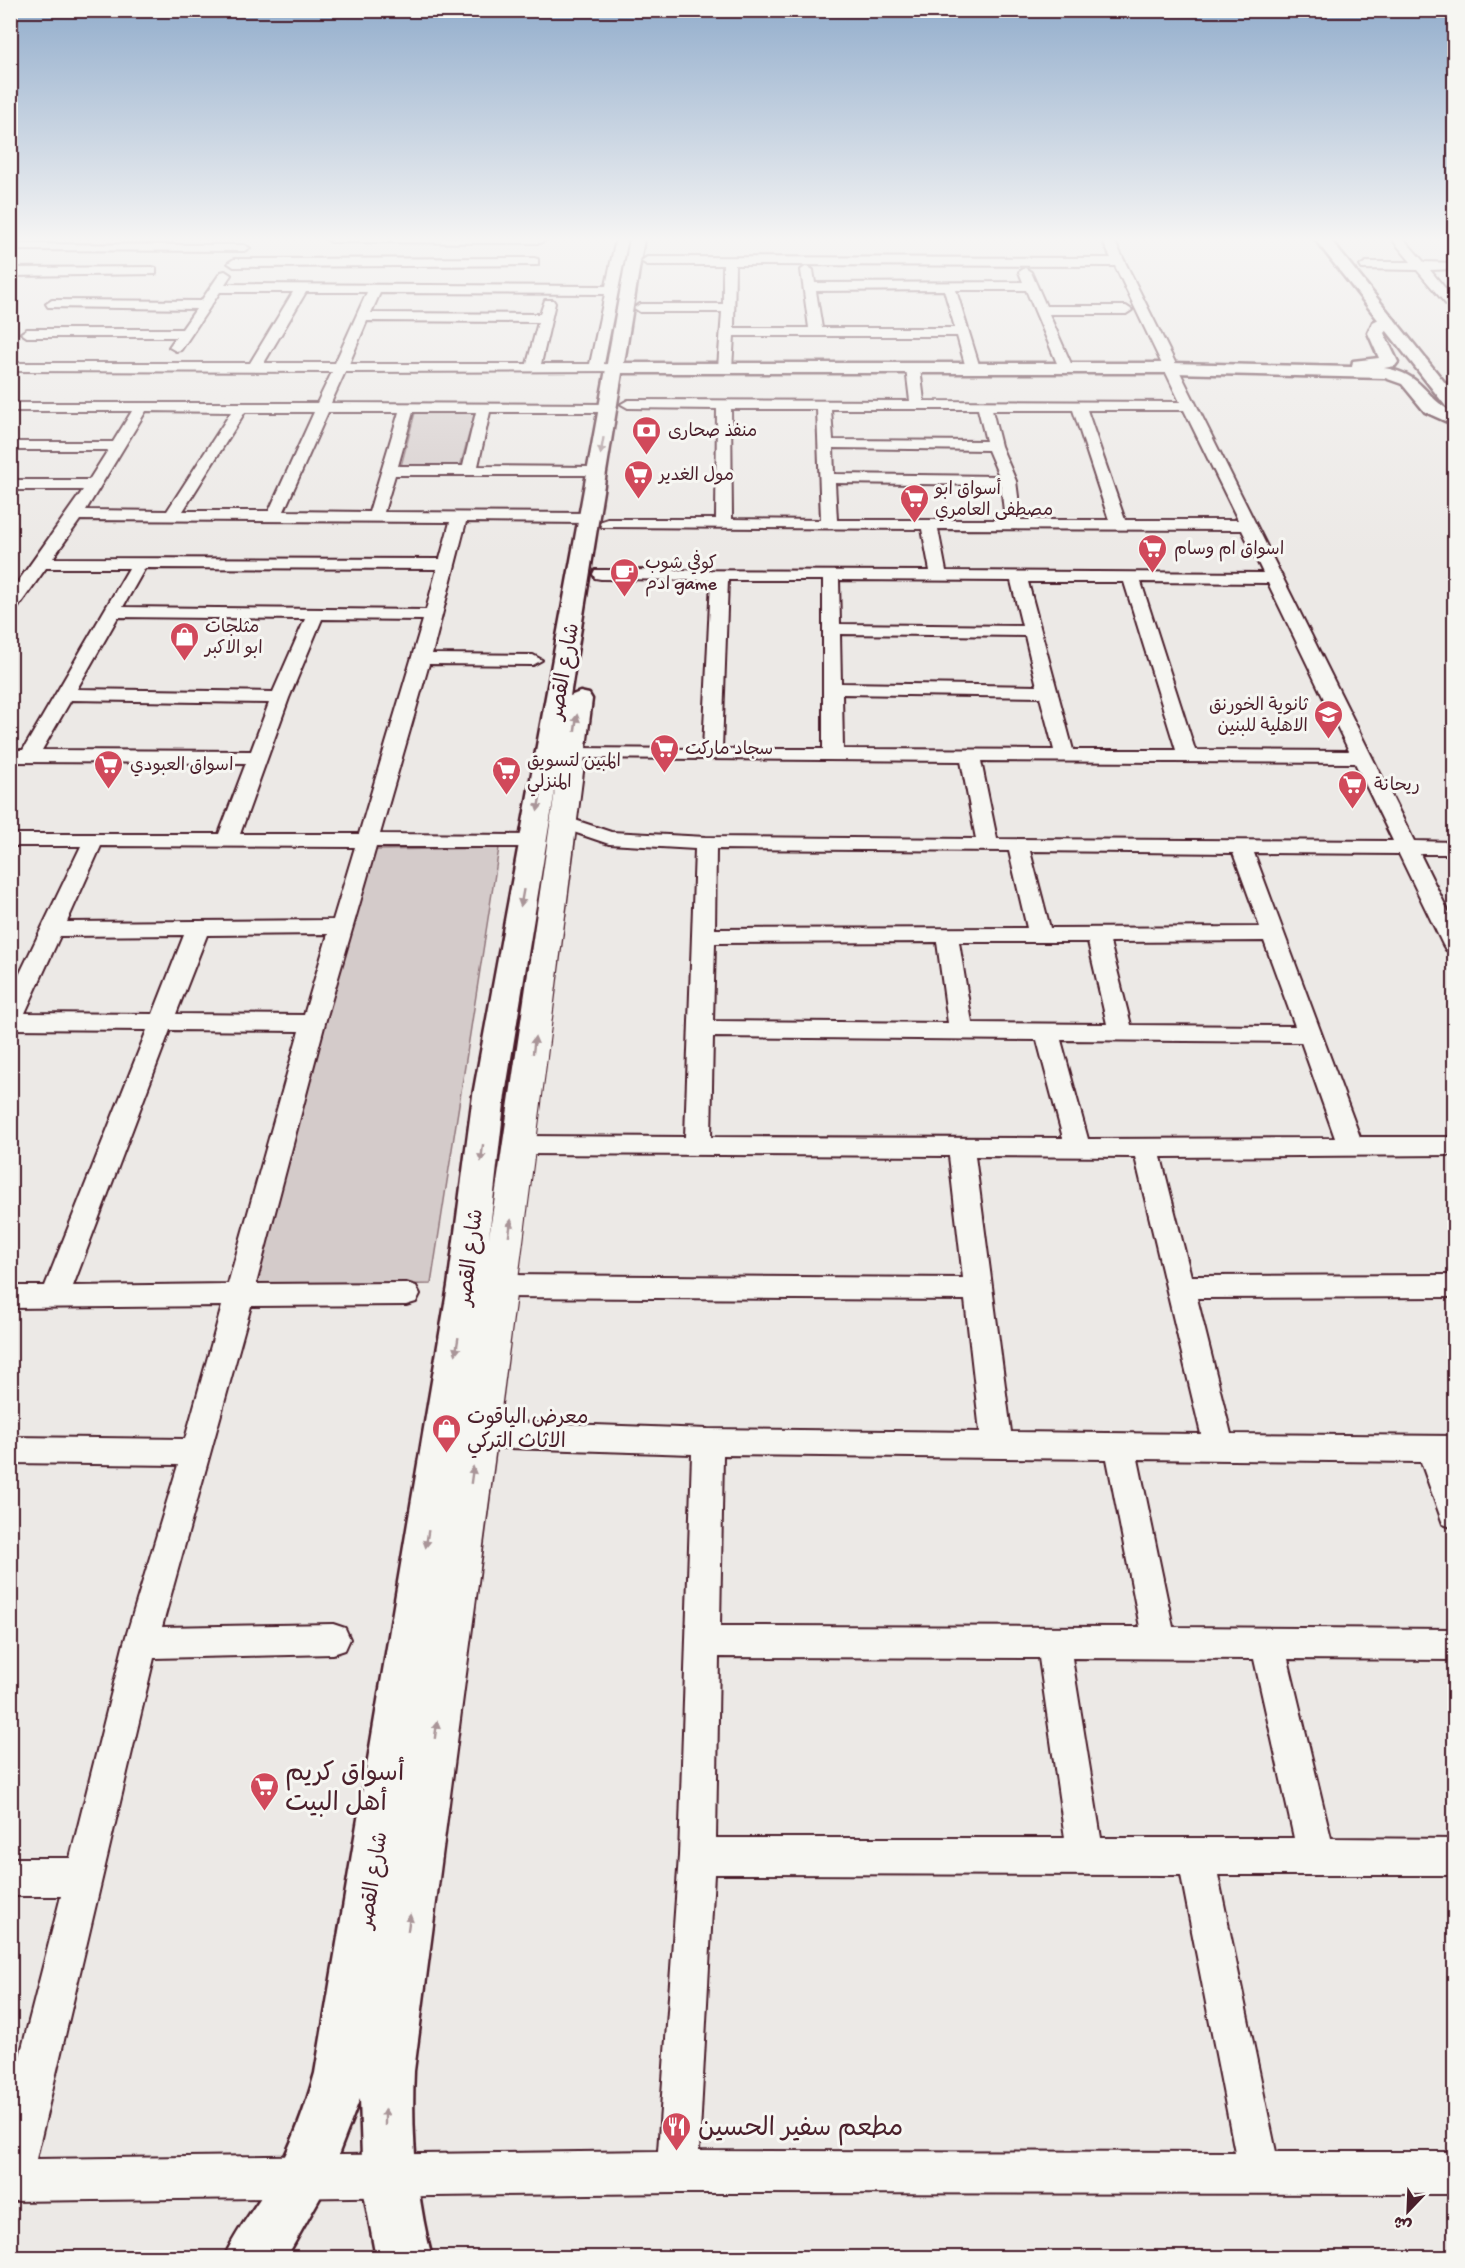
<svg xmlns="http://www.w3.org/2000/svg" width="1465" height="2268" font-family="'Gochi Hand','Playpen Sans Arabic',sans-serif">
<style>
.green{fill:#d4cbca;stroke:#8f757a;stroke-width:1.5}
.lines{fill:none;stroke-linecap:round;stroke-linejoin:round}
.street-casing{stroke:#4a1f2b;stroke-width:4}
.secondary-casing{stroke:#4a1f2b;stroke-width:5}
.highway-casing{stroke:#4a1f2b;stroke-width:5}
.street{fill:#f6f6f2;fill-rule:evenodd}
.secondary{fill:#f6f6f2;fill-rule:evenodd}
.highway{fill:#f6f6f2;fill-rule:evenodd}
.oneway{fill:#a99598}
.labels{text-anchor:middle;stroke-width:6;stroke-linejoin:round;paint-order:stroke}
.far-poi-label{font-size:18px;fill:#4a1f2b;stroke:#f6f6f2;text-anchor:start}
.street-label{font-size:21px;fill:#4a1f2b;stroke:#f6f6f2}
.poi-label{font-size:21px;fill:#4a1f2b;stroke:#f6f6f2;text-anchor:start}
.near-poi-label{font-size:26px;fill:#4a1f2b;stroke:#f6f6f2;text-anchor:start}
</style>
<rect width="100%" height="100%" fill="#ece9e6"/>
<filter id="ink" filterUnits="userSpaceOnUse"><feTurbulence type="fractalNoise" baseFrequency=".0167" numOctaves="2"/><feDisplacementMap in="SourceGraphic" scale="12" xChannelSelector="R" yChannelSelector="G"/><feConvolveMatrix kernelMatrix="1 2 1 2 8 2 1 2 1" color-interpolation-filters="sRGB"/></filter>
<g filter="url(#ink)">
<g class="green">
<path d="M475 412 460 467 401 466 415 413Z"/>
<path d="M499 848 431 1284 250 1287 375 850Z"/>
</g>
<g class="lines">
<defs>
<g id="street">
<path d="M326 238H544L546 240 540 243 331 242Z"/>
<path d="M616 238H628L604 364 621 365V371L345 372 331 403 608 404 615 408 608 412H490L478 466 597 467 602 469 605 472 602 475H395L384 512 589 513 597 518 589 523 466 522 432 654 533 655 542 660 533 665 429 664 380 834 532 835 539 837 542 841 539 845 532 847H376L325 1023 256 1284 406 1283 416 1286 420 1294 416 1302 406 1305 251 1306 162 1627 333 1624 345 1628 350 1639 345 1650 333 1654 154 1658 36 2159 658 2151 679 1856 692 1454 477 1447 466 1443 462 1434 466 1425 477 1421 708 1429 980 1432 965 1300 501 1297 491 1294 487 1286 491 1278 501 1275 963 1278 949 1156 521 1154 512 1151 508 1145 512 1139 521 1136 685 1137 695 849 609 844 556 826 553 822 556 818 563 816 611 832 706 837 976 839 961 761 565 758 562 754 565 750 572 748 703 749 711 580 601 579 595 578 593 574 595 570 930 571 922 529 602 527 600 524 602 521 608 519H716L717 409 628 408 621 404 628 400 910 401 906 368 913 364 920 368 924 401 1180 402 1115 266 735 265 734 328H809L801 270 807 266 813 270 815 283 1023 282 1019 272 1025 268 1031 272 1046 306H1126L1132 310 1126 314H1049L1073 368 1066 372 1059 368 1026 290H956L980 368 978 371H968L966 368 957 336H734L732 368 725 372 718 368 722 312H640L634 308 640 304H723V265H647L641 261 647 257 1111 258 1101 238H1113L1414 841 1454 842V854H1420L1454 923V952L1446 950 1443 945 1399 854 1254 853 1360 1137H1454V1155L1161 1157 1191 1276 1454 1275V1297L1197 1298 1231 1434 1454 1436V1462H1452L1454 1470V1528L1443 1524 1421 1462 1138 1459 1173 1627 1454 1629V1660L1288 1659 1331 1838 1454 1839V1875H1218L1276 2152H1454V2194L677 2193 10 2201V2095L61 1896H10V1858H70L124 1643 178 1465 10 1463V1437L185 1439 222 1306 10 1308V1286H45L147 1030 10 1029V994L81 846H10V834H219L246 763 10 762V750H23L129 568H46L16 610 10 611V593L83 490H10V480H89L108 450H10V442H113L132 411H10V403H317L332 372 10 371V363H250L293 292H220L181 350 176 351 169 347 176 337H27L21 333 27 329H182L196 309 48 307 46 304 52 300 201 301 221 272 225 271 231 275 225 284 606 286ZM944 290 955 328H822L816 291ZM306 292H367L335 363H264ZM380 293 605 294 590 364H541L555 303 553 300H545L540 314 371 313ZM367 321 538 322 527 364H349ZM731 409H817L821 520 732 519ZM831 409H978L986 441 833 440ZM992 410H1073L1109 520H1021L1016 481 1001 446ZM1087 410H1184L1238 520H1125ZM146 411 231 412 167 511 86 510ZM245 412H314L269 511H183ZM328 412H399L369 512 284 511ZM413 412H476L463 466H398ZM833 448 988 450 999 476 834 474ZM835 483 1001 485 1005 520H837ZM80 520 450 522 440 559 53 558ZM938 529 1242 530 1263 573 946 571ZM145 568 437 569 426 610 123 607ZM728 580H823V749H722ZM839 580 1011 581 1022 626 840 624ZM1028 582H1124L1176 750H1073ZM1141 582 1268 583 1349 751 1195 750ZM118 617 305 619 273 692 77 689ZM322 619 423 620 359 834H240L289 698ZM840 634 1025 636 1037 686 841 683ZM842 694 1040 697 1054 750 843 749ZM71 700 269 703 251 751 42 750ZM981 761 1355 763 1393 841 997 839ZM101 846 355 847 333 920 67 922ZM716 849 1009 851 1027 928 715 929ZM1030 851 1233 853 1260 927 1050 928ZM328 934 304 1015 176 1014 207 935ZM184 935 153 1014 25 1013 60 936ZM1264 941 1295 1026 1131 1025 1110 942ZM937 942 948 1023 713 1021 715 943ZM959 942H1088L1107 1024 972 1023ZM170 1030 299 1031 228 1284 73 1286ZM713 1037 1037 1040 1063 1138 711 1137ZM1061 1040 1301 1042 1335 1138 1088 1139ZM975 1156 1135 1157 1201 1434 1011 1432ZM723 1455 1107 1459 1140 1627 720 1626ZM719 1657 1039 1658 1065 1838H716ZM1072 1658 1254 1659 1294 1838H1101ZM714 1874 1181 1875 1235 2152 699 2151Z"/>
<path d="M1391 238H1403L1424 262 1454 263V269L1430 270 1454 299V310L1450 309 1417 270 1362 269 1360 266 1366 262H1411Z"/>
<path d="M10 244 244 245 250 248 244 251 10 250Z"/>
<path d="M534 258 538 259V265L234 267 228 263 234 259Z"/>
<path d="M152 267 156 268V274L10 276V268Z"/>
</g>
<path id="secondary" d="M630 238H644L624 363H1172L1352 367 1353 361 1379 358 1368 333 1373 322 1387 315 1395 320 1384 333 1398 362 1395 366 1384 368C1424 374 1422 396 1454 413V425L1425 412 1402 384 1385 378 1172 373H622L570 696 580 692 589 694 592 699C536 1157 473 1614 414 2071 411 2135 416 2196 432 2258H376L363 2188 360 2098 325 2189 286 2258H224C237 2228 259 2203 275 2175 293 2143 305 2109 315 2073L448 1286 473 1095ZM557 777 489 1237 505 1095Z"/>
<path id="highway" d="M1314 238H1329L1454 394V410L1448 409Z"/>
</defs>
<use href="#street" class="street-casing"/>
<use href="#secondary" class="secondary-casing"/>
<use href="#highway" class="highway-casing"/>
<use href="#street" class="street"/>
<use href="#secondary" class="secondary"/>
<use href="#highway" class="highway"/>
</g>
<defs><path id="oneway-solid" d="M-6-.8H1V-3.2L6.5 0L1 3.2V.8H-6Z" transform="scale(1.5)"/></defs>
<g class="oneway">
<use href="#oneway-solid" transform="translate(602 446) rotate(100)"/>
<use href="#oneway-solid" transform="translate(576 723) rotate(-82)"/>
<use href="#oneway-solid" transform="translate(539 803) rotate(100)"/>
<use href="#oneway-solid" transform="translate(522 898) rotate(100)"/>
<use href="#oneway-solid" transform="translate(534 1045) rotate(-83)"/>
<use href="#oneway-solid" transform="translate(482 1153) rotate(97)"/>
<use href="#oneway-solid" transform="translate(510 1228) rotate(-82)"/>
<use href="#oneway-solid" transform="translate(457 1346) rotate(99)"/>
<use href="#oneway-solid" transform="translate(472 1475) rotate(-82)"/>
<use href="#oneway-solid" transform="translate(427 1539) rotate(99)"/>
<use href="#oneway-solid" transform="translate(436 1730) rotate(-82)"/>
<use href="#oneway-solid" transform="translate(409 1923) rotate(-82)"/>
<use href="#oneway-solid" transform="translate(385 2117) rotate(-90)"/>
</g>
</g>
<linearGradient id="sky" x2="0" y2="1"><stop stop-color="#92adcc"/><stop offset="0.43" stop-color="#f6f5f4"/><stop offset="1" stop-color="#f6f5f4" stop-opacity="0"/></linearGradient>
<rect width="1465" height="556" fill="url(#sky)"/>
<defs>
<symbol id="bank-pin" viewBox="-11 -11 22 30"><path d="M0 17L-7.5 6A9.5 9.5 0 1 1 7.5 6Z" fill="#d1495b" stroke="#f6f6f2"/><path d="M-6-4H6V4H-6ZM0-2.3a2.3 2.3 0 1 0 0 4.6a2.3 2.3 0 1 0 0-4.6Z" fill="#fff"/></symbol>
<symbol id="supermarket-pin" viewBox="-11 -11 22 30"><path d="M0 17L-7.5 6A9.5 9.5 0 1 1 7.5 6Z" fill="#d1495b" stroke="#f6f6f2"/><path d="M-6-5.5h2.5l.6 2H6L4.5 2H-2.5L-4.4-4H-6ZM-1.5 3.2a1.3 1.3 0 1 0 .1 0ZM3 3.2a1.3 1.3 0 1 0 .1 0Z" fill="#fff"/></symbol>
<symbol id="cafe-pin" viewBox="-11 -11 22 30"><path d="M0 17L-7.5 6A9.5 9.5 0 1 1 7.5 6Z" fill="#d1495b" stroke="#f6f6f2"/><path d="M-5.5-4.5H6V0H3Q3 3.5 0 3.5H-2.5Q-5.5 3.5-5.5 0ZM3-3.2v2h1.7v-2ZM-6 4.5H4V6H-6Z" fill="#fff"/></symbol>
<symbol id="shop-pin" viewBox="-11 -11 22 30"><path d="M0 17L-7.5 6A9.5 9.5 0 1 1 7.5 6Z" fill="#d1495b" stroke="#f6f6f2"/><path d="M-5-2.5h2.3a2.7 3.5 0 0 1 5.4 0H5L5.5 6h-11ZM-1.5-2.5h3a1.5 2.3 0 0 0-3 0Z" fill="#fff"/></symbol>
<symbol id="school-pin" viewBox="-11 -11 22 30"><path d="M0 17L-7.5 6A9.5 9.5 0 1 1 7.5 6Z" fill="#d1495b" stroke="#f6f6f2"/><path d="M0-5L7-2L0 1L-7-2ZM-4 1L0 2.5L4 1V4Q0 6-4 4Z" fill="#fff"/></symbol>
<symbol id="restaurant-pin" viewBox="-11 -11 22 30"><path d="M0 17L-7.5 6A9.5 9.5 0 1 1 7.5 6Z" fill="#d1495b" stroke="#f6f6f2"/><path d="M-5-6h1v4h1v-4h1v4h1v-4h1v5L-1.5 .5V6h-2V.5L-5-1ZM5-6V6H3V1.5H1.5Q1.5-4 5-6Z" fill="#fff"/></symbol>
</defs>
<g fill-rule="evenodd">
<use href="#bank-pin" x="630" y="414" width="33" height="45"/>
<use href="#supermarket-pin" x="622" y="458" width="33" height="45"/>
<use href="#supermarket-pin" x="898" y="482" width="33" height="45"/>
<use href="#supermarket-pin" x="1136" y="532" width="33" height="45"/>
<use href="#cafe-pin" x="608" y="556" width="33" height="45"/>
<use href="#shop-pin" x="168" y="620" width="33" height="45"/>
<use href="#school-pin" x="1312" y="698" width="33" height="45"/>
<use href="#supermarket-pin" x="648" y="732" width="33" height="45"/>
<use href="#supermarket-pin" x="92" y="748" width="33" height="45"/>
<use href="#supermarket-pin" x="490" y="754" width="33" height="45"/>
<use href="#supermarket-pin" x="1336" y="768" width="33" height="45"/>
<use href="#shop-pin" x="430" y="1412" width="33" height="45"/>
<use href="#supermarket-pin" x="248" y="1770" width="33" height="45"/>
<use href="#restaurant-pin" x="660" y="2110" width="33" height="45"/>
</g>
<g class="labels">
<g class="far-poi-label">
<text x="668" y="436">منفذ صحارى</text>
<text x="659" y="480">مول الغدير</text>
<text x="935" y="494">أسواق ابو<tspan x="935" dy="21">مصطفى العامري</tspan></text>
<text x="1174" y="554">اسواق ام وسام</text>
<text x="645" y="568">كوفي شوب<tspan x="645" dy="21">ادم game</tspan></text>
<text x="205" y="632">مثلجات<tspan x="205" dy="21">ابو الاكبر</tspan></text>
<text x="1308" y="710" text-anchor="end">ثانوية الخورنق<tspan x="1308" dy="21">الاهلية للبنين</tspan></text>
<text x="685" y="754">سجاد ماركت</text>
<text x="527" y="766">المبين لتسويق<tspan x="527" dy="21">المنزلي</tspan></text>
<text x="130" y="770">اسواق العبودي</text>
<text x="1374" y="790">ريحانة</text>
</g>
<g class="street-label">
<text transform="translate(563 671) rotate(-80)" y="7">شارع القصر</text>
<text transform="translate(469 1257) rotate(-83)" y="7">شارع القصر</text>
<text transform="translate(372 1880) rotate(-81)" y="7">شارع القصر</text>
</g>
<g class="poi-label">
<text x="467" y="1423">معرض الياقوت<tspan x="467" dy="24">الاثاث التركي</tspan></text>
</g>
<g class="near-poi-label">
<text x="285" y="1780">أسواق كريم<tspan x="285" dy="30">أهل البيت</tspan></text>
<text x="698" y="2135">مطعم سفير الحسين</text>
</g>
</g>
<rect width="1465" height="2268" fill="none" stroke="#f6f6f2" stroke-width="36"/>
<rect x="18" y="18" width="1429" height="2232" fill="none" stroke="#4a1f2b" stroke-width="2" filter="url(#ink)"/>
<g transform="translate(1408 2211) rotate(203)" stroke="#f6f6f2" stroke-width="4.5" paint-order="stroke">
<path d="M0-4.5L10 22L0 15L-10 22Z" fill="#4a1f2b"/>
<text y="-9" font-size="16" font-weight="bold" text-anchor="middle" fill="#4a1f2b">ش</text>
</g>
</svg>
